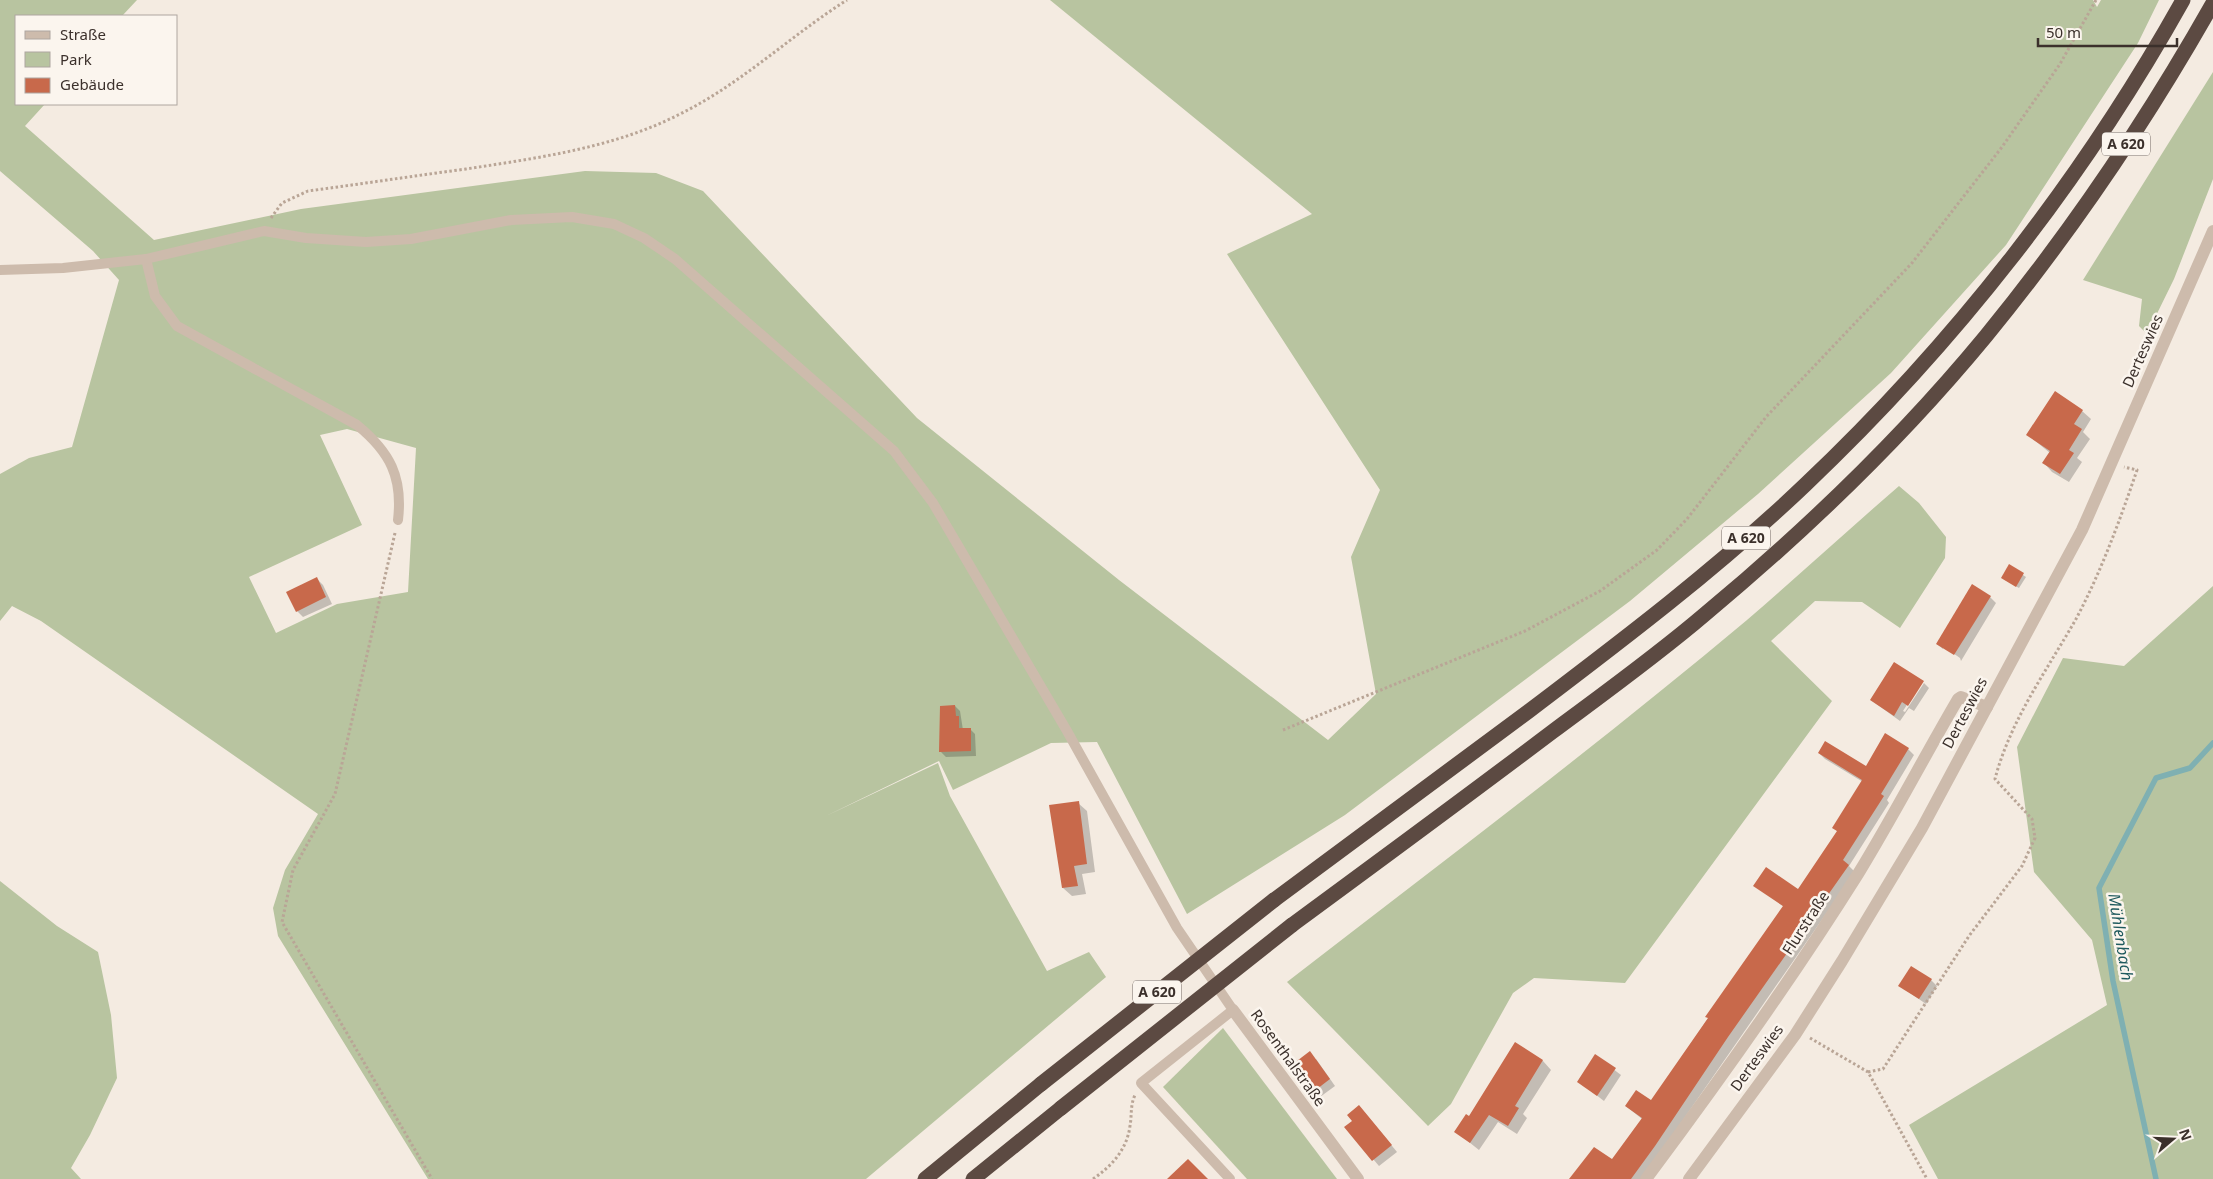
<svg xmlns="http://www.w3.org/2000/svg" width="2213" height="1179" font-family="'Noto Sans',sans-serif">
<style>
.green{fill:#b8c4a0;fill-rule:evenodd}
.shadow{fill:#0003}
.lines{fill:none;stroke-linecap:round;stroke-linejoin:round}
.stream{stroke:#7fb0b2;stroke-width:5.5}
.building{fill:#c8694b}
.path{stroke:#b9a596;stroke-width:3;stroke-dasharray:2.5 2.5;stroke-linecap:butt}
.service{stroke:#cdbbac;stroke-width:10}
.minor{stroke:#cdbbac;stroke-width:12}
.motorway{stroke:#5c4a42;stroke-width:15}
.motorway-bridge{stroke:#5c4a42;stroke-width:15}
.labels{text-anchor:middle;stroke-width:5;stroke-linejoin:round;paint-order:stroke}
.shield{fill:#fbf5ee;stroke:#756b66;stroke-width:1}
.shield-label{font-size:14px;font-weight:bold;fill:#3b302b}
.street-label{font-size:15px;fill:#3b302b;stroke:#fbf5ee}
.water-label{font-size:16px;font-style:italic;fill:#1f5a5e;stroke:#fbf5ee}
</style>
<rect width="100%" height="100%" fill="#f4ebe1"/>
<g class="green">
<path d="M0 0H137L122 16H16V104H45L25 126 154 240 301 209 585 171 656 173 703 191 917 418 1119 580 1328 740 1376 694 1351 557 1380 490 1227 254 1312 214 1050 0H2093L2097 7 2101 0H2159L2138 43 2006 245 1891 373 1758 494 1630 601 1345 815 1187 914 1097 742 1051 743 953 790 939 761 826 816 938 763 950 796 1047 971 1089 952 1106 977 866 1179H428L278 936 273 908 285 870 318 814 41 621 12 606 0 621V474L29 458 72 447 119 280 93 251 0 171ZM347 429 416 448 408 592 337 604 276 633 249 577 362 525 320 435Z"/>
<path d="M2213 72V179L2174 279 2147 334 2139 326 2142 299 2083 280Z"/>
<path d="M1899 486 1919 503 1946 537 1945 558 1900 628 1862 602 1815 601 1771 641 1832 701 1625 983 1534 978 1513 993 1451 1104 1428 1126 1287 982C1441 863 1598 745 1747 620 1798 576 1848 530 1899 486Z"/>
<path d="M2213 586V1179H1938L1909 1125 2107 1005 2092 940 2034 872 2017 747 2063 658 2124 666Z"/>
<path d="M0 881 57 926 98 952 111 1015 117 1078 90 1135 71 1168 81 1179H0Z"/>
<path d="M1223 1028 1337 1179H1247L1163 1087Z"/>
</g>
<g class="shadow">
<path d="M2082 411 2091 419 2083 432 2090 439 2077 458 2082 462 2069 482 2052 472 2044 463 2050 453 2028 435Z"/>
<path d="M2009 566 2026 577 2019 588 2005 580Z"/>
<path d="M317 579 323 585 332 604 303 617 297 611Z"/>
<path d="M1990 597 1996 603 1961 661 1960 658 1943 646V649L1937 644Z"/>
<path d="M1922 681 1903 711 1905 712 1924 683 1929 688 1914 711 1909 708 1900 721 1871 700Z"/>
<path d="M955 706 960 711 963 730 970 729 975 734 976 756 946 757 941 752Z"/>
<path d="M1908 749 1914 755 1887 800 1889 803 1849 866 1855 872 1642 1179H1575L1612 1161 1642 1119 1626 1106 1651 1102 1784 907 1755 885 1798 890 1838 832 1834 828 1863 782 1825 759 1819 753 1866 768Z"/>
<path d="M1078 803 1087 811 1095 872 1082 874 1086 894 1072 896 1063 888Z"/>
<path d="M1931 980 1937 986 1926 1004 1900 986Z"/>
<path d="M1515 1044 1543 1061 1551 1070 1523 1114 1527 1118 1517 1134 1498 1122 1479 1150 1455 1131 1469 1117Z"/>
<path d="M1596 1056 1621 1075 1604 1101 1578 1081Z"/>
<path d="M1316 1059 1335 1086 1320 1097 1295 1064Z"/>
<path d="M1365 1113 1397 1152 1379 1166 1346 1127Z"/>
</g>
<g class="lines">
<path class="stream" d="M2156 1179 2113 981 2099 888 2156 778 2190 768 2213 743"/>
</g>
<g class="building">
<path d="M2055 391 2083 410 2074 424 2082 429 2069 450 2074 453 2060 474 2042 463 2050 451 2026 435Z"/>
<path d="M2009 564 2024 573 2016 587 2001 578Z"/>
<path d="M317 577 326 597 296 612 286 592Z"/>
<path d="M1972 584 1991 596 1954 655 1936 644Z"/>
<path d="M1894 662 1924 681 1908 706 1902 702 1894 716 1870 700Z"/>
<path d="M955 705 956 716H959V728H971V751L939 752 940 706Z"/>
<path d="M1885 733 1909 748 1881 794 1884 796 1843 860 1849 865 1728 1037 1655 1146 1631 1179H1569L1594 1147 1612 1159 1642 1118 1625 1106 1636 1090 1651 1100 1708 1018 1705 1017 1783 906 1753 886 1766 867 1798 889 1837 831 1832 828 1862 780 1818 753 1825 741 1866 766Z"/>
<path d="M1079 801 1087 864 1074 866 1078 886 1062 888 1049 805Z"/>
<path d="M1911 966 1932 979 1919 999 1898 986Z"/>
<path d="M1515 1042 1543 1060 1515 1106 1519 1108 1508 1126 1489 1115 1470 1143 1454 1132 1466 1114 1469 1116Z"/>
<path d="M1310 1051 1330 1079 1313 1092 1293 1064Z"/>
<path d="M1595 1054 1616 1068 1597 1096 1577 1082Z"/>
<path d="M1359 1105 1392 1145 1372 1161 1344 1127 1352 1121 1347 1115Z"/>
<path d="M1188 1159 1208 1179H1167Z"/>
</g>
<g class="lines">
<g class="path">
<path d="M271 218 282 203 308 191C361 184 413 176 466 169 537 158 613 148 678 115 740 85 790 36 847 0"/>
<path d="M395 533 335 794 293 870 282 922 432 1179"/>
<path d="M1283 730 1525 631 1600 591 1657 550 1687 519 1766 417 1912 263 2002 147 2060 64 2096 0"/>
<path d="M1810 1038 1868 1072 1927 1179"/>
<path d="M1868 1072 1883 1069 1969 936 2022 866 2035 838 2032 819 1995 779C2010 721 2047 670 2076 619 2101 572 2120 520 2137 470L2124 467"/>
<path d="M1093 1179C1112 1166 1127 1149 1130 1126 1132 1115 1130 1106 1135 1095"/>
</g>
<g class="service">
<path d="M146 259 155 296 177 326 357 425C390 452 403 477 398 520"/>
<path d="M0 270 63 268 146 259 264 231 306 238 366 242 411 239 511 220 572 217 614 224 644 238 675 259 894 451 933 503 1067 731 1177 928 1233 1010 1141 1083 1230 1179"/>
</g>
<g class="minor">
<path d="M1233 1010 1358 1179"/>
<path d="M1646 1179C1720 1080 1792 979 1858 874 1893 817 1924 757 1958 699L1961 697 1987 707"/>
<path d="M1689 1179 1795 1035 1842 961 1922 828 2082 530 2213 231"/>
</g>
<g class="motorway">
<path d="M1274 900C1359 837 1444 774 1529 711 1624 639 1719 567 1805 485 1954 344 2083 179 2183 0"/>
<path d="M1292 925C1379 861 1466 797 1552 732 1603 694 1656 656 1704 615 1805 531 1902 438 1986 336 2071 232 2147 120 2213 3"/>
<path d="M925 1179 1041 1084"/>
<path d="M973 1179 1061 1108"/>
</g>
<g class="motorway-bridge">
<path d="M1041 1084 1274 900"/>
<path d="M1061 1108 1292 925"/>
</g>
</g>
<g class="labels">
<g class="shield">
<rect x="2102" y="132.5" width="48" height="23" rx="4"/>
<rect x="1722" y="526.5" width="48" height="23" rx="4"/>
<rect x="1133" y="980.5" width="48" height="23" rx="4"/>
</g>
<g class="shield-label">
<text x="2126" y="149">A 620</text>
<text x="1746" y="543">A 620</text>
<text x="1157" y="997">A 620</text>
</g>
<g class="street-label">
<text transform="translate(2143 351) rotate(-66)" y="5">Derteswies</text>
<text transform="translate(1965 713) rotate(-62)" y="5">Derteswies</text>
<text transform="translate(1806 923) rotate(-57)" y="5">Flurstraße</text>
<text transform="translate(1288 1058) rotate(54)" y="5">Rosenthalstraße</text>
<text transform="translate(1757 1058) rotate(-54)" y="5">Derteswies</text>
</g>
<g class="water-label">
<text transform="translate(2121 937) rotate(81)" y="6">Mühlenbach</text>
</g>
</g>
<rect x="15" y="15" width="162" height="90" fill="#fbf5ee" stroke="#aea6a0"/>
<rect x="25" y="31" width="25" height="8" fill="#cdbbac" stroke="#aea6a0"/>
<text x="60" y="40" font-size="15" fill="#3b302b">Straße</text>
<rect x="25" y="52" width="25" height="15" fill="#b8c4a0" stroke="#aea6a0"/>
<text x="60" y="65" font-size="15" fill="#3b302b">Park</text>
<rect x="25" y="78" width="25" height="15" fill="#c8694b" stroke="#aea6a0"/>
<text x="60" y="90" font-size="15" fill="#3b302b">Gebäude</text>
<g transform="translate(2173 1139) rotate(71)" stroke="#fbf5ee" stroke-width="4" paint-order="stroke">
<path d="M0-4L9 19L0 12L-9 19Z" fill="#3b302b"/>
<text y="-8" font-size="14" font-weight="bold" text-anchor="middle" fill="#3b302b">N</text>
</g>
<path d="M2038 38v8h139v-8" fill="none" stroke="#3b302b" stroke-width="2.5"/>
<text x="2046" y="38" font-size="15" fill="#3b302b" stroke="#fbf5ee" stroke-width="4" paint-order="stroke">50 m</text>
</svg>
